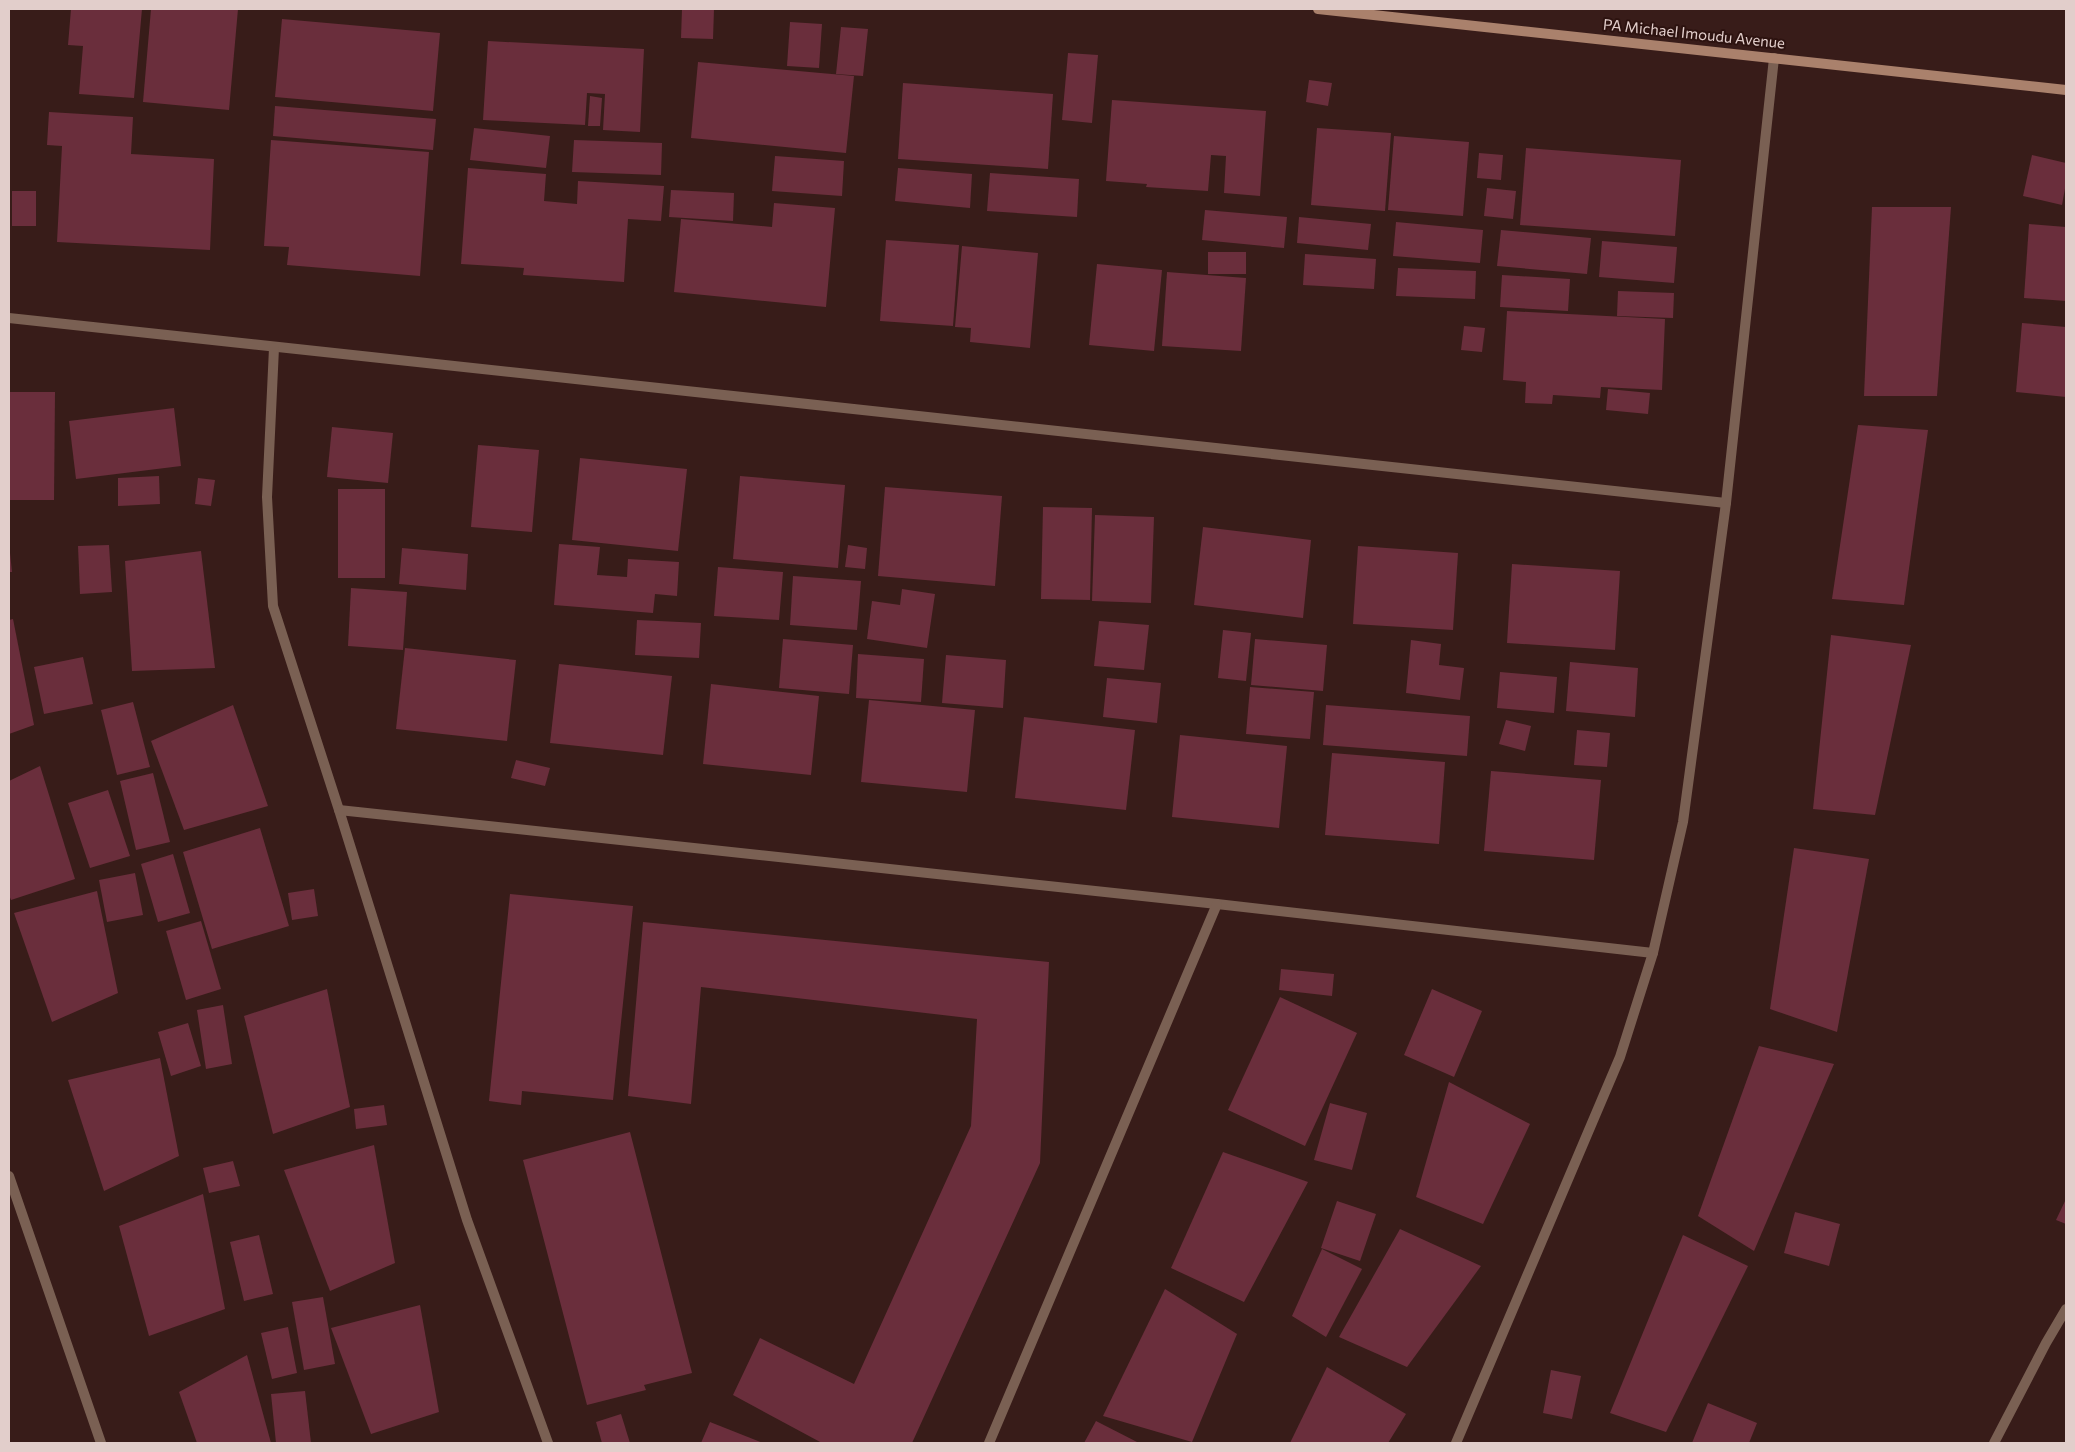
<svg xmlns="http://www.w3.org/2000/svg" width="2075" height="1452" font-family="Commissioner,sans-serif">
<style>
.building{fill:#6a2e3c}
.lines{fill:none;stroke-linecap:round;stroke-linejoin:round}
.street{stroke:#7a6053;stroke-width:10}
.secondary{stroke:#aa816c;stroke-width:10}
.labels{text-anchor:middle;stroke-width:4;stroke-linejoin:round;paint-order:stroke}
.street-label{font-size:15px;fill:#e2cecb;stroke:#2d1310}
</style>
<rect width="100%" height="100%" fill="#381c19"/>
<g class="building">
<path d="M71 9H142L134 98 79 94 83 46 68 45Z"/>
<path d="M151 9H238L229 110 143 102Z"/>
<path d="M682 9H714L713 39 681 38Z"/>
<path d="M282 19 440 33 433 111 275 97Z"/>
<path d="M790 22 822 24 819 68 787 66Z"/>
<path d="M841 27 868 29 863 76 836 74Z"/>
<path d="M488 41 644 49 640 132 603 130 605 94 587 93 585 125 483 120Z"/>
<path d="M1068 53 1098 55 1092 123 1062 120Z"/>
<path d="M698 62 854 76 846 153 691 138Z"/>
<path d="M1309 80 1332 83 1328 106 1306 102Z"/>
<path d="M903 83 1053 94 1048 169 898 159Z"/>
<path d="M590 96 602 98 600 126H588Z"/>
<path d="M1112 100 1266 111 1260 196 1224 193 1226 156 1211 155 1208 191 1146 187 1147 184 1106 181Z"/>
<path d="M275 106 436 119 433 150 273 136Z"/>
<path d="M49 112 133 117 131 154 214 159 210 250 57 242 62 146 47 145Z"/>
<path d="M474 128 550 136 546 168 470 160Z"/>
<path d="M1317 128 1391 133 1385 211 1311 205Z"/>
<path d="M1394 136 1469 142 1463 216 1388 210Z"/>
<path d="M271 140 429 152 420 276 287 265 289 247 264 246Z"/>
<path d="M574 140 662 143 661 175 572 172Z"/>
<path d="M1526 148 1681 160 1675 236 1520 225Z"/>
<path d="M1479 153 1503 155 1501 180 1477 178Z"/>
<path d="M2032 155 2066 163V183L2062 205 2023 196Z"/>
<path d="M775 156 844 161 842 196 772 191Z"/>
<path d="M468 168 546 174 544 201 577 204 578 181 664 186 661 221 628 219 624 282 523 275 524 268 461 264Z"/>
<path d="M898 168 972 174 970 208 895 201Z"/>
<path d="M990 173 1079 179 1077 217 987 211Z"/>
<path d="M1487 188 1516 191 1513 219 1484 216Z"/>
<path d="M671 190 734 193 733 221 669 217Z"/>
<rect x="12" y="191" width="24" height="35"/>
<path d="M774 203 835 208 826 307 674 292 681 219 772 227Z"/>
<path d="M1872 207H1951L1937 396H1864Z"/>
<path d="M1205 210 1287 217 1284 248 1202 240Z"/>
<path d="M1299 217 1371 224 1368 250 1297 243Z"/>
<path d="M1396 222 1483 230 1480 263 1393 256Z"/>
<path d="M2029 224 2066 227V301L2024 298Z"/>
<path d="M1501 230 1591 238 1587 274 1497 266Z"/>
<path d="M886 240 959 245 953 326 880 321Z"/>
<path d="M1602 241 1677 247 1674 283 1599 277Z"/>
<path d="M962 246 1038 253 1030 348 970 342 971 328 955 327Z"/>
<rect x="1208" y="252" width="38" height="22"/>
<path d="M1305 254 1376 259 1374 289 1303 285Z"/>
<path d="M1097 264 1162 270 1154 351 1089 345Z"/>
<path d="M1398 268 1476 271 1475 299 1396 296Z"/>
<path d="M1167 272 1246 278 1241 351 1162 346Z"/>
<path d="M1502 275 1570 279 1568 311 1500 307Z"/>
<path d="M1618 291 1674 293 1673 318 1617 316Z"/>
<path d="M1507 311 1665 319 1662 390 1601 387 1600 398 1553 395 1552 404 1525 403 1526 382 1503 380Z"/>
<path d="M2022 323 2066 327V397L2016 392Z"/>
<path d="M1464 326 1485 328 1482 352 1461 350Z"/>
<path d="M1608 389 1650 393 1648 414 1606 410Z"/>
<path d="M9 392H55L54 500H9Z"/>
<path d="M174 408 181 466 76 479 69 421Z"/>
<path d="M1858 425 1928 430 1904 605 1832 599Z"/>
<path d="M332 427 393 433 388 483 327 477Z"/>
<path d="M478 445 539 450 532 532 471 527Z"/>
<path d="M580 458 687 469 678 551 572 540Z"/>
<path d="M159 476 160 504 118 506V478Z"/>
<path d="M740 476 845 485 838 568 733 559Z"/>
<path d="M198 478 215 480 211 506 195 504Z"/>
<path d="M885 487 1002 496 995 586 878 576Z"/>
<rect x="338" y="489" width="47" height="89"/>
<path d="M1043 507 1092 508 1090 600 1041 599Z"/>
<path d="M1095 515 1154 517 1151 603 1092 601Z"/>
<path d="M1203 527 1311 540 1303 618 1194 605Z"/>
<path d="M559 544 600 547 597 575 627 577 628 559 679 562 677 596 655 594 653 613 554 605Z"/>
<path d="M109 545 112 592 80 594 78 546Z"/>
<path d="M848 545 867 548 865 569 845 567Z"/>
<path d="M1358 546 1458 553 1453 630 1353 624Z"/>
<path d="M402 548 468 554 466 590 399 584Z"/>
<path d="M201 551 215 668 132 671 125 561Z"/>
<path d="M10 553 12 572H9V554Z"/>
<path d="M1512 564 1620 571 1615 650 1507 643Z"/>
<path d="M718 567 783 572 779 620 714 616Z"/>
<path d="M793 576 861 581 857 630 790 625Z"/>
<path d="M351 588 407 592 403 650 348 646Z"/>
<path d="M902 589 935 594 927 648 867 639 872 601 900 605Z"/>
<path d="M13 619 34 725 9 734V620Z"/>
<path d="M637 620 701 623 699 658 635 655Z"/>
<path d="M1099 621 1149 625 1144 670 1094 666Z"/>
<path d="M1223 630 1251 633 1246 681 1218 678Z"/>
<path d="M1831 635 1911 645 1875 815 1813 809Z"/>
<path d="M783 639 853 645 849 694 779 688Z"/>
<path d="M1255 639 1327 645 1323 691 1251 685Z"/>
<path d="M1411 640 1441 644 1439 665 1464 668 1460 700 1406 693Z"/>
<path d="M405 648 516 660 507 741 396 729Z"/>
<path d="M858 654 924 659 921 702 856 698Z"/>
<path d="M946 655 1006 660 1003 708 942 703Z"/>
<path d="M83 657 93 704 44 714 34 667Z"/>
<path d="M1570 662 1638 668 1635 717 1566 711Z"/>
<path d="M559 664 672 676 663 755 550 743Z"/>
<path d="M1500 672 1557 677 1554 713 1497 708Z"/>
<path d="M1107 678 1161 683 1157 723 1103 717Z"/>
<path d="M711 684 819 696 811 775 703 764Z"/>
<path d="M1250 687 1314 692 1310 739 1246 734Z"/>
<path d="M869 700 975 710 967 792 861 782Z"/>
<path d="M133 702 150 767 117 775 101 710Z"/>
<path d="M233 705 268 806 184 830 151 741Z"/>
<path d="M1326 705 1470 716 1467 756 1323 745Z"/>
<path d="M1024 717 1135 730 1126 810 1015 798Z"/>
<path d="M1506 720 1531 726 1525 751 1499 744Z"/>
<path d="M1577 730 1610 733 1607 767 1574 765Z"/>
<path d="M1180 735 1287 746 1279 828 1172 817Z"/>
<path d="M1332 753 1445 762 1439 844 1325 835Z"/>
<path d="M516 760 550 768 545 786 511 778Z"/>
<path d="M40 766 75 879 11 900 9 895V781Z"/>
<path d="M1491 771 1601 780 1594 860 1484 851Z"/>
<path d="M153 773 170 842 136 850 120 781Z"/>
<path d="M108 790 130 856 90 868 68 803Z"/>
<path d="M260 828 289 926 212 949 183 852Z"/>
<path d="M1794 848 1869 859 1837 1032 1770 1009Z"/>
<path d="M173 854 190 913 158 922 141 864Z"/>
<path d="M135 873 143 915 107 922 99 880Z"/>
<path d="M314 889 318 916 292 920 288 893Z"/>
<path d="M97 891 118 993 52 1022 14 913Z"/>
<path d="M510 894 633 906 613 1100 522 1091 521 1105 489 1101Z"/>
<path d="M201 921 221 989 186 1000 166 931Z"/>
<path d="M643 922 1049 962 1040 1163 912 1443H822L733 1395 760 1338 854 1384 971 1126 977 1019 701 987 691 1104 628 1096Z"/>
<path d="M1281 969 1334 974 1332 996 1279 990Z"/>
<path d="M327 989 350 1107 273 1134 244 1016Z"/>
<path d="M1432 989 1482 1011 1454 1077 1404 1055Z"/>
<path d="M1280 997 1357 1033 1305 1146 1228 1110Z"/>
<path d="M223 1005 232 1064 206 1069 197 1010Z"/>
<path d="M188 1023 201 1066 171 1076 158 1032Z"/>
<path d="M1759 1046 1834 1064 1754 1251 1698 1216Z"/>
<path d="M160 1058 179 1156 104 1191 68 1080Z"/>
<path d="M1449 1082 1530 1124 1483 1224 1416 1197Z"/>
<path d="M1330 1103 1367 1113 1352 1170 1314 1160Z"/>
<path d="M384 1105 387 1125 356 1129 354 1109Z"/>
<path d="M630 1132 692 1373 644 1385 646 1390 587 1405 523 1160Z"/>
<path d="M374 1145 395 1263 330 1291 284 1170Z"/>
<path d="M1223 1152 1308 1182 1244 1302 1171 1268Z"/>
<path d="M233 1161 240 1186 209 1193 203 1168Z"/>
<path d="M203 1194 225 1309 149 1336 119 1226Z"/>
<path d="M2066 1199V1224L2056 1220Z"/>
<path d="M1337 1201 1376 1214 1360 1261 1321 1248Z"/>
<path d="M1795 1212 1840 1224 1829 1266 1784 1253Z"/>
<path d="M1400 1229 1481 1266 1407 1367 1339 1337Z"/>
<path d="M259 1235 273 1294 244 1301 230 1242Z"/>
<path d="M1683 1235 1748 1266 1666 1432 1610 1413Z"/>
<path d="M1322 1249 1362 1269 1326 1337 1292 1316Z"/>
<path d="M1165 1289 1237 1334 1192 1442 1103 1416Z"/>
<path d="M323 1297 335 1364 304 1370 292 1302Z"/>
<path d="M420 1305 439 1412 371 1434 331 1328Z"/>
<path d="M288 1327 297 1373 272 1379 261 1333Z"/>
<path d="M247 1355 271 1443H197L179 1392Z"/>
<path d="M1327 1367 1406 1414 1388 1443H1290Z"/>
<path d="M1551 1370 1581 1376 1572 1419 1543 1413Z"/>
<path d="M305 1391 311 1443H276L271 1394Z"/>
<path d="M1708 1403 1757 1423 1749 1443H1692Z"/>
<path d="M621 1414 630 1443H602L596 1422Z"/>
<path d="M1096 1421 1139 1443H1084Z"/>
<path d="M710 1422 763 1443H701Z"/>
</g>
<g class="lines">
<g class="street">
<path d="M9 318 1726 503"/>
<path d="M274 348 267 497 273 606 339 810 467 1220 548 1443"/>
<path d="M339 810 1217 904 1653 953"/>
<path d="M9 1176 101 1443"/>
<path d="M989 1443 1217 904"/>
<path d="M1456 1443 1620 1057 1653 953 1683 822 1726 503 1774 58"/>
<path d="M1994 1443 2046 1343 2066 1309"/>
</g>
<path class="secondary" d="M1318 9 2066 90"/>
</g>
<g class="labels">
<g class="street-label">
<text transform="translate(1694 34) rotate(6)" y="5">PA Michael Imoudu Avenue</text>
</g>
</g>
<rect width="2075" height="1452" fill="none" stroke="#e2cecb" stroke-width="20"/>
</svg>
